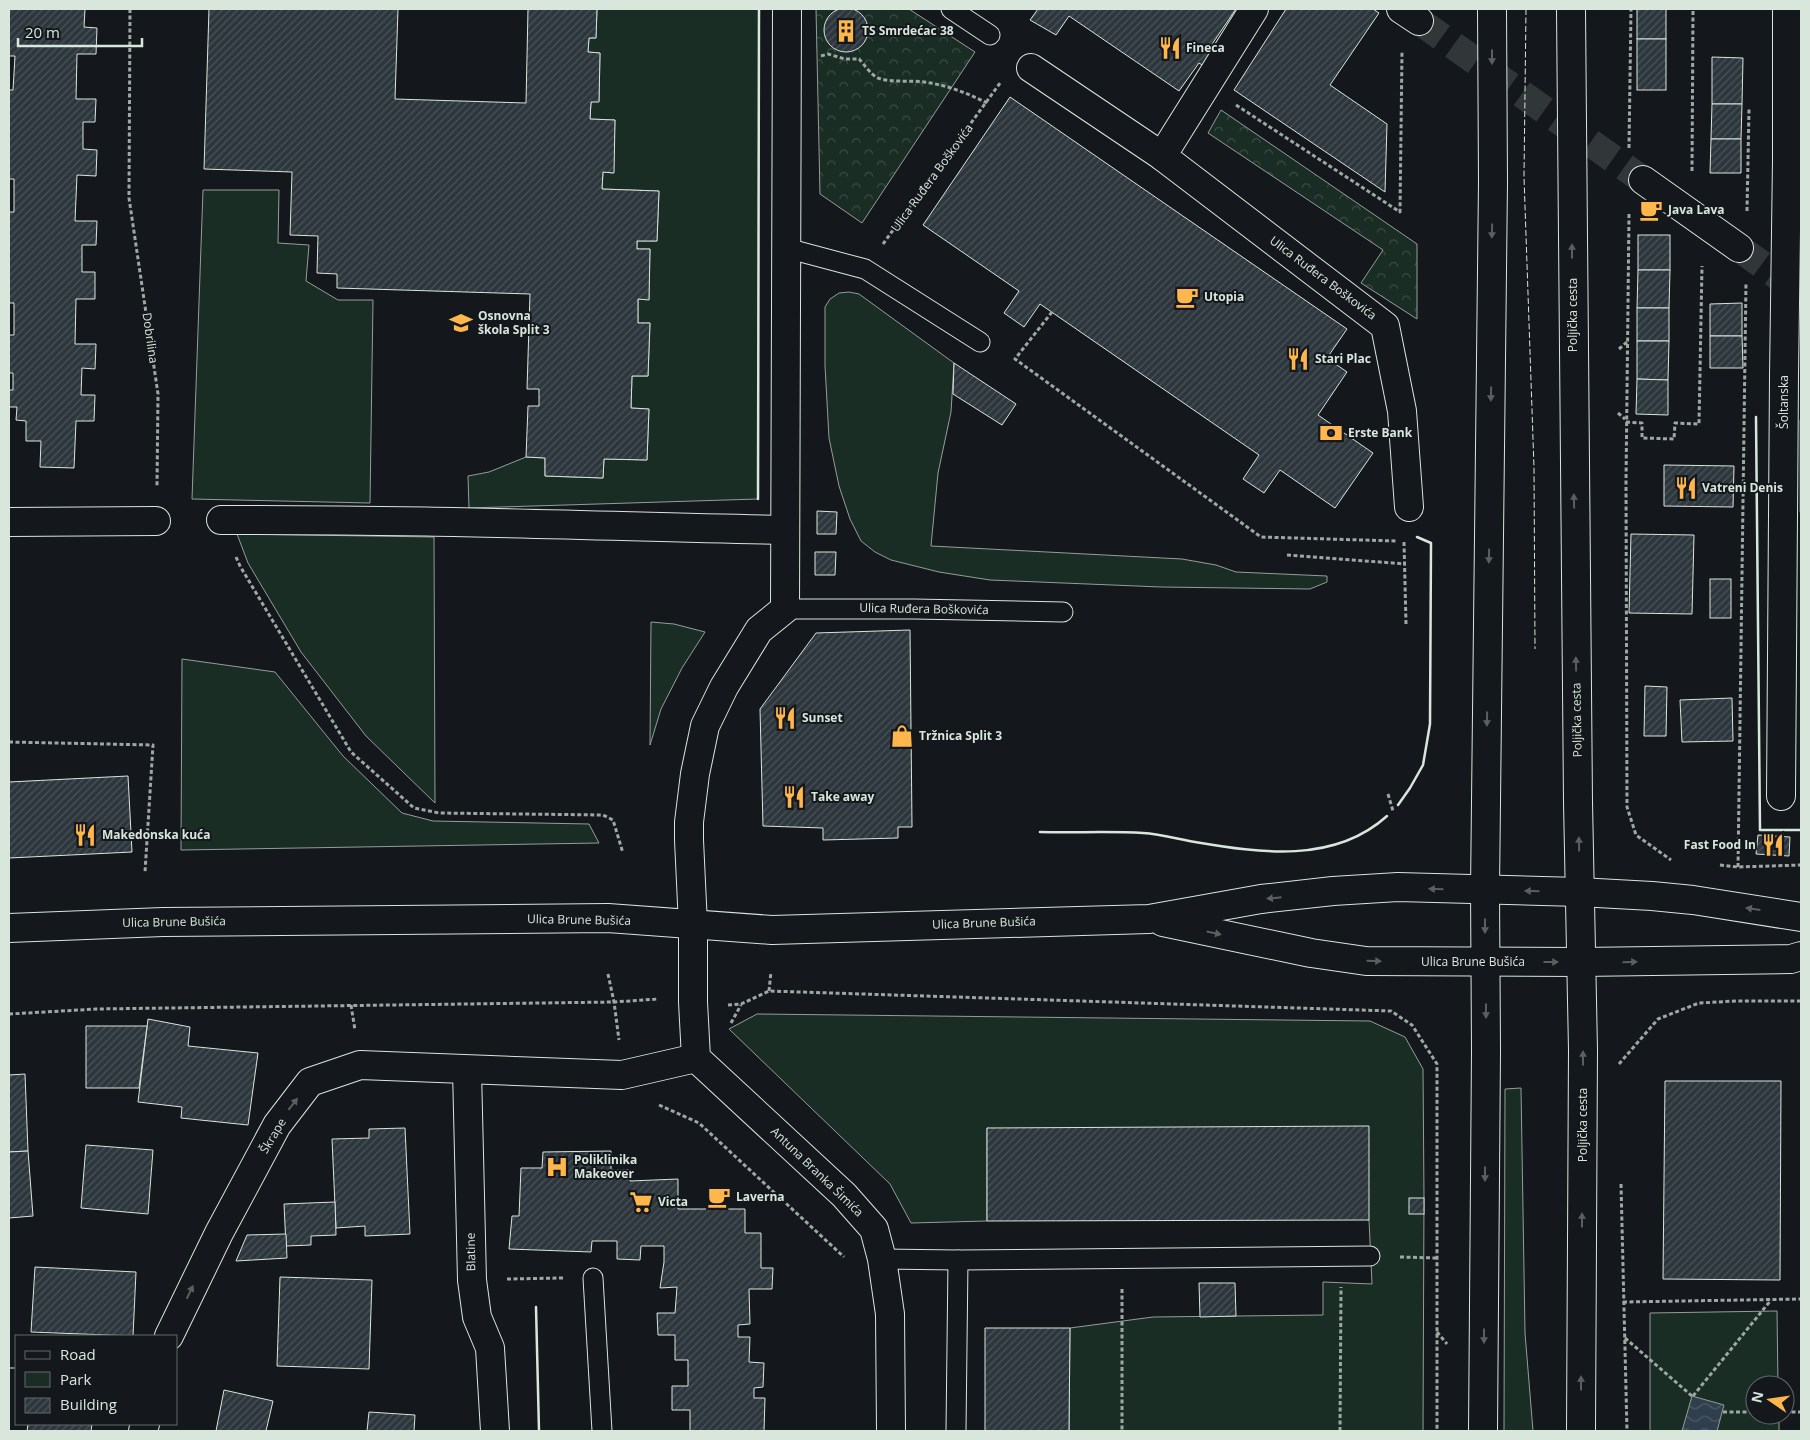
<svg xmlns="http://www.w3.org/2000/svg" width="1810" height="1440" font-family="'Open Sans',sans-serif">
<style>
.green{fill:#1a2d24;stroke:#939e99}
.forest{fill:url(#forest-crowns);stroke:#939e99}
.water{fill:url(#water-waves);stroke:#939e99}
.building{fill:url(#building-hatch);stroke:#d8e6dc}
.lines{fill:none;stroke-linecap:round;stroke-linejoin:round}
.street-tunnel{stroke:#313739;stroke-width:28;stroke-dasharray:28 14;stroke-linecap:butt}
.lane-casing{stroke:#d8e6dc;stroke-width:21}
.street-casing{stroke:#d8e6dc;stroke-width:30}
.secondary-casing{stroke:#d8e6dc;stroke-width:30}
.primary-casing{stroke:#d8e6dc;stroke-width:30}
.path{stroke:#9da8a2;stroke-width:3;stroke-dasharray:4 2.5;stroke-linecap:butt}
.lane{stroke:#14181c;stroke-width:19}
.street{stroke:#14181c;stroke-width:28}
.secondary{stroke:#14181c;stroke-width:28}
.primary{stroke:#14181c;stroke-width:28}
.fence{stroke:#d8e6dc;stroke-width:1;stroke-dasharray:6 2.5;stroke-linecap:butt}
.wall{stroke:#d8e6dc;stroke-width:2.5}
.oneway{fill:#59605f}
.labels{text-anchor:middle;stroke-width:4;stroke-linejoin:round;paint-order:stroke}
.poi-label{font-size:12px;font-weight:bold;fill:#d8e6dc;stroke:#14181c;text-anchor:start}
.street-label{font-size:12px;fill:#d8e6dc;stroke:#14181c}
</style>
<defs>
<pattern id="forest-crowns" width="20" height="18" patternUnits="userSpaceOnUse" patternTransform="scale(1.25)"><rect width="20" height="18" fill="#1a2d24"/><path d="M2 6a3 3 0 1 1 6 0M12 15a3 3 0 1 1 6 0" fill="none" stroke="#3b4b43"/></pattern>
<pattern id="water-waves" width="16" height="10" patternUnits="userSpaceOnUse" patternTransform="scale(1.25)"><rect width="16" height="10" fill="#2f3f4d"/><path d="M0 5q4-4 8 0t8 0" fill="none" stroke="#4c5b66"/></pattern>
<pattern id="building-hatch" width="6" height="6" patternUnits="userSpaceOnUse" patternTransform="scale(1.25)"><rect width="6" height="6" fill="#2c363c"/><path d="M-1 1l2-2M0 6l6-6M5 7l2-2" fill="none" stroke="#4a5358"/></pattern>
</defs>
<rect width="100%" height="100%" fill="#14181c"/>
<g class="green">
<path d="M597 9H759L758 499 469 508 468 476 489 472 526 457 545 458V476L603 478 604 459 647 460 649 409 631 408 632 376H648L650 323H638V299H649L650 249H637V241H657L659 191 602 189 603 172 613 173 615 120 590 119 591 102 599 101 600 53 588 52 589 38H596Z"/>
<path d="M203 190H279L278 243 309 245 306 281 338 300H373L370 503 192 499Z"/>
<path d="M849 292 859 294 954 363 951 412 938 473 931 546 1182 559 1216 565 1236 572 1327 576V582L1310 589 1161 587 990 580 939 572 891 560 875 552 861 541 850 519 839 486 829 438 825 366V307L830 299 839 293Z"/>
<path d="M237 534 434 537 435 803 366 736 301 652 248 563Z"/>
<path d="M651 622 674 624 705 632 682 668 661 709 650 745Z"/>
<path d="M182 659 275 672 343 756 402 813 433 821 589 824 599 843 181 850Z"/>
<path d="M757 1014 1370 1021 1405 1037 1423 1069 1424 1198 1423 1431H1069L1070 1328 1153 1317 1323 1315V1282L1372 1284 1369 1220 987 1128V1221L911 1223 890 1184 729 1029Z"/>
<path d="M1521 1088 1525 1333 1533 1431H1504L1505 1089Z"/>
<path d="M1777 1311 1778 1385H1755V1415H1779V1431H1650V1313Z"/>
</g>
<g class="forest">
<path d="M816 9H909L975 52 862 223 820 194Z"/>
<path d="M1221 110 1417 244V319L1361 283 1383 250 1208 133Z"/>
</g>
<path class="water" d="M1692 1396 1724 1405 1717 1431H1682Z"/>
<g class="building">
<circle cx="846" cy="30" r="22"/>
<path d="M9 9H85L84 27 97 28 96 54H77L76 99H96L95 122H83V149L97 150 96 176 77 175 75 221H97L96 245H82V272H95V299H76L75 344H96L95 369 82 368 81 395H95L94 421H76L74 468 40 467 41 441H26V421L16 420 17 407H9V390H13V373H9V335H14V303H9V212H14V179H9V90H13L15 56H9Z"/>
<path d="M209 9H398L395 99 526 103 528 9H597L596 38H589L588 52 600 53 599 102H591L590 119 615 120 614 173 603 172 602 189 659 191 657 241H637V249H650L649 300 638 299V323H650L648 376H632L631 408 649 409 647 460 604 459 603 478 545 476V458L526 457 528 406H539V389H527L530 294 337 288V274L317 273 318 236 290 235 292 172 204 169Z"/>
<path d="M1038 9H1236L1210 47 1221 54 1210 70 1199 63 1179 91 1069 16 1056 35 1030 20Z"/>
<path d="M1286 9H1373L1379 13 1330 85 1387 124 1385 192 1234 90Z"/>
<rect x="1637" y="9" width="29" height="30"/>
<rect x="1637" y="39" width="29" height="51"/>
<path d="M1712 57 1743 58 1742 104H1712Z"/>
<path d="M1010 97 1347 329 1327 358 1347 372 1318 415 1373 453 1335 508 1280 470 1264 493 1243 479 1259 455 1040 304 1024 327 1004 313 1019 291 923 225Z"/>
<path d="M1712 104H1742L1741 139H1711Z"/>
<path d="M1711 139H1741V173H1710Z"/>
<rect x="1638" y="235" width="32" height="35"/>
<path d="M1638 270H1670L1669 308H1637Z"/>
<path d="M1742 303V336H1710V304Z"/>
<rect x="1637" y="308" width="32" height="33"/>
<path d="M1710 336H1742L1743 368H1710Z"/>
<path d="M1637 341H1669L1668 380 1637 379Z"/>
<path d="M954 363 1016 404 1002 425 953 394Z"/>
<path d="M1637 379 1668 380V415L1636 414Z"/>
<path d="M1664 465 1734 466 1733 507 1664 506Z"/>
<path d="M817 511 837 512 836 534H817Z"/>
<path d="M1631 534 1694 535 1692 614 1629 613Z"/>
<path d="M815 552H836L835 575H815Z"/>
<rect x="1710" y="579" width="21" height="39"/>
<path d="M910 630 912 827H898V838L823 840V828L763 826 760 709 816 633Z"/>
<path d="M1645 686 1667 687 1666 736H1644Z"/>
<path d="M1732 698 1733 741 1682 742 1680 700Z"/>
<path d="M128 776 132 852 9 858V782Z"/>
<path d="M1758 835 1790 837 1789 856 1756 854Z"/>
<path d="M148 1019 190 1027 188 1046 258 1053 248 1125 181 1118 182 1107 138 1102Z"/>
<path d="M86 1026H147L139 1088H86Z"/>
<path d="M25 1074 28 1151 9 1152V1075Z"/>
<path d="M1665 1081H1781L1780 1280 1663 1279Z"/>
<path d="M1369 1126V1220L987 1221V1128Z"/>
<path d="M405 1128 410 1234 365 1236V1226L336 1228 332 1139 369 1138V1129Z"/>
<path d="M86 1145 153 1150 148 1214 81 1208Z"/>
<path d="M28 1151 33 1216 9 1218V1152Z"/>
<path d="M611 1151V1170H631L630 1181 678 1179V1209H745V1233H761V1268H773L772 1289H749L750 1324 738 1325V1337H750L749 1362 764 1363 763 1387 754 1388V1398H765L764 1431H690V1410H672V1386H688V1360H675V1335H658L657 1313H675L677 1287 660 1288 664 1262V1246H641L640 1260 617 1259V1241H592L591 1252 509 1249 512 1216H519L521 1168H542L543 1152Z"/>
<rect x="1409" y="1198" width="15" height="16"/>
<path d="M335 1202 336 1235 311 1236V1245L286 1246 284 1204Z"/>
<path d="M286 1234 287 1258 236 1261 247 1235Z"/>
<path d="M35 1267 136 1272 133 1336 31 1332Z"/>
<path d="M280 1277 372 1280 369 1369 277 1366Z"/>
<path d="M1199 1283H1235L1236 1316 1200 1317Z"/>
<path d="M985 1328H1070L1069 1431H985Z"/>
<path d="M224 1390 273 1401 266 1431H216Z"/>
<path d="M369 1412 415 1415 414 1431H367Z"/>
<path d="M28 1424H92L91 1431H27Z"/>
</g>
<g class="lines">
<g class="street-tunnel">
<path d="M1419 21 1643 180"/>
<path d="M1739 248 1801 293"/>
</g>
<defs>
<g id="lane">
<path d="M951 9 990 35"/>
<path d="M786 248 865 269 980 342"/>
<path d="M785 609H914L1063 612"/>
<path d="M882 1259 958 1260 1370 1256"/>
<path d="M593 1278 602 1431"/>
<path d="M956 1431 958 1260"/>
</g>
<g id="street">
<path d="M787 9 785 609 759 630 724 687 705 726 695 774 689 822V840L693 925V1002L696 1058 844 1195 874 1229 882 1259 890 1314 891 1431"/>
<path d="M1254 9 1162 156 1385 326 1402 411 1409 507"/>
<path d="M1401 9 1419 21"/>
<path d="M1031 68 1162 156"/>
<path d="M1643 180 1739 248"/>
<path d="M221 520C409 519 597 526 785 530"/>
<path d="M9 522 156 521"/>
<path d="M1781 796 1784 376 1787 160V9"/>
<path d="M467 1070 472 1280 477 1317 490 1348 495 1431"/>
<path d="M169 1336 219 1233 277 1125 310 1082 360 1065 622 1075 696 1058"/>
<path d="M143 1431 145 1424"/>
</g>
<g id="secondary">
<path d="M1163 922 1311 953 1366 961 1581 962 1791 959 1801 956"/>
<path d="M9 928 163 922 608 918 772 930 1149 919 1261 899 1333 891 1398 887 1579 892 1652 896 1693 900 1801 917"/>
</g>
<g id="primary">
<path d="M1571 9 1578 802 1583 1050 1581 1431"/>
<path d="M1483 1431 1486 1050 1485 890 1493 182 1492 9"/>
</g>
</defs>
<use href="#lane" class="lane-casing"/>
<use href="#street" class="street-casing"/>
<use href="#secondary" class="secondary-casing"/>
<use href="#primary" class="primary-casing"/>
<g class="path">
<path d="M130 9 129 198 158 394 157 486"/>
<path d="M821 56 828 54 845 59H859C864 64 871 75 878 78 893 83 909 80 924 82 947 85 967 93 987 103"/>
<path d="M1236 105 1400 212 1402 52"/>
<path d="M1629 148 1631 9"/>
<path d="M1692 171 1693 9"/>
<path d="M1747 211 1749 109"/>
<path d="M1629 214 1626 482 1627 807 1636 835 1671 860"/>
<path d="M883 244 1000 83"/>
<path d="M1052 312 1015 359 1261 537 1396 541"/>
<path d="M1619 349 1627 342"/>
<path d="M1618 413 1625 419"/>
<path d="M1626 422 1642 423V438L1674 439 1675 423 1699 424 1702 266"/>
<path d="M1404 542 1406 624"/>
<path d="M1287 555 1406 564"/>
<path d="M236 557 240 566 351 752 414 808 439 813 603 815 613 820 623 853"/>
<path d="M9 742 153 745 145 872"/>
<path d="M1388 794 1393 811"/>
<path d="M1720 865 1738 867 1801 865"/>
<path d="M1738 867 1746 282"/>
<path d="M608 974 614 1002 619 1040"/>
<path d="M769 991 771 972"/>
<path d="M351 1005 355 1030"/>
<path d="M728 1005 741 1004 769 991 1391 1011 1412 1025 1437 1064V1431"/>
<path d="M9 1014 96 1009 614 1002 658 999"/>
<path d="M731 1023 741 1005"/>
<path d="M1619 1064 1658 1019 1699 1003 1736 1001H1801"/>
<path d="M659 1105 699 1123 844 1257"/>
<path d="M1621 1184 1627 1431"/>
<path d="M1400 1257 1437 1258"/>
<path d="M507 1279 563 1278"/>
<path d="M1122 1289V1431"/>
<path d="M1623 1302 1801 1299"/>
<path d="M1437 1332 1447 1344"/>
<path d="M1625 1338 1692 1396"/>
<path d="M1693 1396 1771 1300"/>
<path d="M1723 1412H1755"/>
<path d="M1785 1412H1801"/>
<path d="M1340 1431 1341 1287"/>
</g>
<use href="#lane" class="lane"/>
<use href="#street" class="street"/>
<use href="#secondary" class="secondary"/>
<use href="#primary" class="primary"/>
<g class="fence">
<path d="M1526 9 1524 177 1534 468 1535 649"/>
<path d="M9 1368H16"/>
</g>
<g class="wall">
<path d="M1756 417 1760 830H1801"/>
<path d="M1801 420V512"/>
<path d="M758 499 759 9"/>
<path d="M1398 805 1410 788 1423 765 1430 724 1431 543 1417 537"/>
<path d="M1040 832C1074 833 1109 831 1143 833 1160 834 1178 839 1195 842 1260 853 1334 864 1387 816"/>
<path d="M536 1307 539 1431"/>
</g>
</g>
<defs><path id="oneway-solid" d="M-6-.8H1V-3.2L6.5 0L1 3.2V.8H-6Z" transform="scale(1.25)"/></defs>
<g class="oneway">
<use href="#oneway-solid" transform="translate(1492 57) rotate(90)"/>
<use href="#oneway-solid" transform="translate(1492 231) rotate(91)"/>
<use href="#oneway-solid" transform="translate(1572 251) rotate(-90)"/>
<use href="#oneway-solid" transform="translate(1491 394) rotate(91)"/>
<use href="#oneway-solid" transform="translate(1574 501) rotate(-91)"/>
<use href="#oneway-solid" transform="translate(1489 556) rotate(91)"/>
<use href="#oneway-solid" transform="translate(1576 664) rotate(-91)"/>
<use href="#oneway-solid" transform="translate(1487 719) rotate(91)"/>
<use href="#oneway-solid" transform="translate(1579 844) rotate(-91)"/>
<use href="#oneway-solid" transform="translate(1436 889) rotate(-178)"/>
<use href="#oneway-solid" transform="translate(1532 891) rotate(-179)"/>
<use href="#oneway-solid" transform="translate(1274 898) rotate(174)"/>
<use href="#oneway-solid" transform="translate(1753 909) rotate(-172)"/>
<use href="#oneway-solid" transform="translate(1485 926) rotate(90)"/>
<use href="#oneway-solid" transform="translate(1214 933) rotate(12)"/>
<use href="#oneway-solid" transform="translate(1374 961) rotate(2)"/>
<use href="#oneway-solid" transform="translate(1551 962)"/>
<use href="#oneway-solid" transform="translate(1630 962) rotate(-1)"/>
<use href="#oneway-solid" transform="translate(1486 1011) rotate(90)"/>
<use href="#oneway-solid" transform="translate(1583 1058) rotate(-90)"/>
<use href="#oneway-solid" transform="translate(293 1104) rotate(-52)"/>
<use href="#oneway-solid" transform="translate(1485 1174) rotate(90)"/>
<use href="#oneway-solid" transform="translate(1582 1220) rotate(-90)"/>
<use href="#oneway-solid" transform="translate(190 1292) rotate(-64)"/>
<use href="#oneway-solid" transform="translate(1484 1336) rotate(90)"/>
<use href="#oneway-solid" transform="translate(1581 1383) rotate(-90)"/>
</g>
<defs>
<symbol id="building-bare" viewBox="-9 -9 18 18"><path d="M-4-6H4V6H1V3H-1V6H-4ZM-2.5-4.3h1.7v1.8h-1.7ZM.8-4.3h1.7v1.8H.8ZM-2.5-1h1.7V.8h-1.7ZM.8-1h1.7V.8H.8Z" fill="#ffb74d" stroke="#14181c" stroke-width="2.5" paint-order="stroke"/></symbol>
<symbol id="restaurant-bare" viewBox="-9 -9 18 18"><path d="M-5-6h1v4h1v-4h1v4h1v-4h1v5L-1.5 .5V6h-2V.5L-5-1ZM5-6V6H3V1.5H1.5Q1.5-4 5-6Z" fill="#ffb74d" stroke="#14181c" stroke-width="2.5" paint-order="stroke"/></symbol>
<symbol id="cafe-bare" viewBox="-9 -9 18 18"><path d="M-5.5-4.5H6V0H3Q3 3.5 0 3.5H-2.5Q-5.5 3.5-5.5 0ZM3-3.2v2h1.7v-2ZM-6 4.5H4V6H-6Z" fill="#ffb74d" stroke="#14181c" stroke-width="2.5" paint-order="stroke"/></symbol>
<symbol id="school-bare" viewBox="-9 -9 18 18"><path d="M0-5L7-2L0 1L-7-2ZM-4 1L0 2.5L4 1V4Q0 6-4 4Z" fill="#ffb74d" stroke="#14181c" stroke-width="2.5" paint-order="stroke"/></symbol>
<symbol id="bank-bare" viewBox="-9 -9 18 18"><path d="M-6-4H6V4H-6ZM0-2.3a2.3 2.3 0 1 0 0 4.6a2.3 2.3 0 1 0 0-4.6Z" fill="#ffb74d" stroke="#14181c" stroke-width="2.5" paint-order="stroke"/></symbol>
<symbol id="shop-bare" viewBox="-9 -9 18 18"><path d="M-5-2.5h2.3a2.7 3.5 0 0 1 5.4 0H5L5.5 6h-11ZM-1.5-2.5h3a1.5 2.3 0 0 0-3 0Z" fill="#ffb74d" stroke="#14181c" stroke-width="2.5" paint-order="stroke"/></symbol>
<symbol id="hospital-bare" viewBox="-9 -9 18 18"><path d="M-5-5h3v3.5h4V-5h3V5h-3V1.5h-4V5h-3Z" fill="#ffb74d" stroke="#14181c" stroke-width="2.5" paint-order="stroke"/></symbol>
<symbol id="supermarket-bare" viewBox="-9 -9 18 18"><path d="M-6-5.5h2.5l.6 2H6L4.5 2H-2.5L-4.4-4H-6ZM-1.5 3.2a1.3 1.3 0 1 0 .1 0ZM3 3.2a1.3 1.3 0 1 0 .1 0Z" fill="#ffb74d" stroke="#14181c" stroke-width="2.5" paint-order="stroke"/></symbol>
</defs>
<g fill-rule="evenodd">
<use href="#building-bare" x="830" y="15" width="32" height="32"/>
<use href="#restaurant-bare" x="1154" y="32" width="32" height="32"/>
<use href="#cafe-bare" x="1635" y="194" width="32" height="32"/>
<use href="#cafe-bare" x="1171" y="281" width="32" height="32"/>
<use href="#school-bare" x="445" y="307" width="32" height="32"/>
<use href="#restaurant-bare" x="1282" y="343" width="32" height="32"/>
<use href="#bank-bare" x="1315" y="417" width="32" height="32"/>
<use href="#restaurant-bare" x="1670" y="472" width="32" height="32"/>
<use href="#restaurant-bare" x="769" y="702" width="32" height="32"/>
<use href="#shop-bare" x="886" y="720" width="32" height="32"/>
<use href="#restaurant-bare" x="778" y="781" width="32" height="32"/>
<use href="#restaurant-bare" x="69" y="819" width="32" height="32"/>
<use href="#restaurant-bare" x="1757" y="829" width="32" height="32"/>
<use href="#hospital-bare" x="541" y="1151" width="32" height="32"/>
<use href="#cafe-bare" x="703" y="1181" width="32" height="32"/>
<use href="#supermarket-bare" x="625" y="1186" width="32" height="32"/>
</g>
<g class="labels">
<g class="poi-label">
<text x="862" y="35">TS Smrdećac 38</text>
<text x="1186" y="52">Fineca</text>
<text x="1668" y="214">Java Lava</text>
<text x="1204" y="301">Utopia</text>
<text x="478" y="320">Osnovna<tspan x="478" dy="14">škola Split 3</tspan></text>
<text x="1315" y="363">Stari Plac</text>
<text x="1348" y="437">Erste Bank</text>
<text x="1702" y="492">Vatreni Denis</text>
<text x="802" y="722">Sunset</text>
<text x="919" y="740">Tržnica Split 3</text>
<text x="811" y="801">Take away</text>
<text x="102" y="839">Makedonska kuća</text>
<text x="1756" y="849" text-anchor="end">Fast Food In</text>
<text x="574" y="1164">Poliklinika<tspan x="574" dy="14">Makeover</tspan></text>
<text x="736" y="1201">Laverna</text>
<text x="658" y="1206">Victa</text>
</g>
<g class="street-label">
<text transform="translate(932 178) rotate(-54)" y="4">Ulica Ruđera Boškovića</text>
<text transform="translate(1323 278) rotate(37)" y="4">Ulica Ruđera Boškovića</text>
<text transform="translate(1573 315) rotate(-90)" y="4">Poljička cesta</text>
<text transform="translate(150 338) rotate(82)" y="4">Dobrilina</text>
<text transform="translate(1784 402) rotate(-90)" y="4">Šoltanska</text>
<text transform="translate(924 609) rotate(1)" y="4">Ulica Ruđera Boškovića</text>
<text transform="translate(1577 720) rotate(-91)" y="4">Poljička cesta</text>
<text transform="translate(579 920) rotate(1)" y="4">Ulica Brune Bušića</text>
<text transform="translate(174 922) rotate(-1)" y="4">Ulica Brune Bušića</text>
<text transform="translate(984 923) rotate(-2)" y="4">Ulica Brune Bušića</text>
<text x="1473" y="966">Ulica Brune Bušića</text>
<text transform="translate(1583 1125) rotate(-90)" y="4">Poljička cesta</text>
<text transform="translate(273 1136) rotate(-59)" y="4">Škrape</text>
<text transform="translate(817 1172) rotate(44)" y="4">Antuna Branka Šimića</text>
<text transform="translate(471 1252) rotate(-91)" y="4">Blatine</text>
</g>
</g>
<rect width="1810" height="1440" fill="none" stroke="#d8e6dc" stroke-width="20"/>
<rect x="15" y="1335" width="162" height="90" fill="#14181c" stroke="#626a69"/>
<rect x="25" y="1351" width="25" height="8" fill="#14181c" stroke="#626a69"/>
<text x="60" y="1360" font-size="15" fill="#d8e6dc">Road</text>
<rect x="25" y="1372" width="25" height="15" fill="#1a2d24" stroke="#626a69"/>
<text x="60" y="1385" font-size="15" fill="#d8e6dc">Park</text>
<rect x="25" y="1398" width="25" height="15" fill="url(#building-hatch)" stroke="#626a69"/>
<text x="60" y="1410" font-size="15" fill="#d8e6dc">Building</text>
<g transform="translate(1770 1400) rotate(283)"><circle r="24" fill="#14181c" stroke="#626a69"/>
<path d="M0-4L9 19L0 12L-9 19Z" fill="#ffb74d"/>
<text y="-8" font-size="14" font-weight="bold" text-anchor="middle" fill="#d8e6dc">N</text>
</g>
<path d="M18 38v8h124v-8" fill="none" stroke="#d8e6dc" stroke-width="2.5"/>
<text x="25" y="38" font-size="15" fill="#d8e6dc" stroke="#14181c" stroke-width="4" paint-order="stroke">20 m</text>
</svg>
